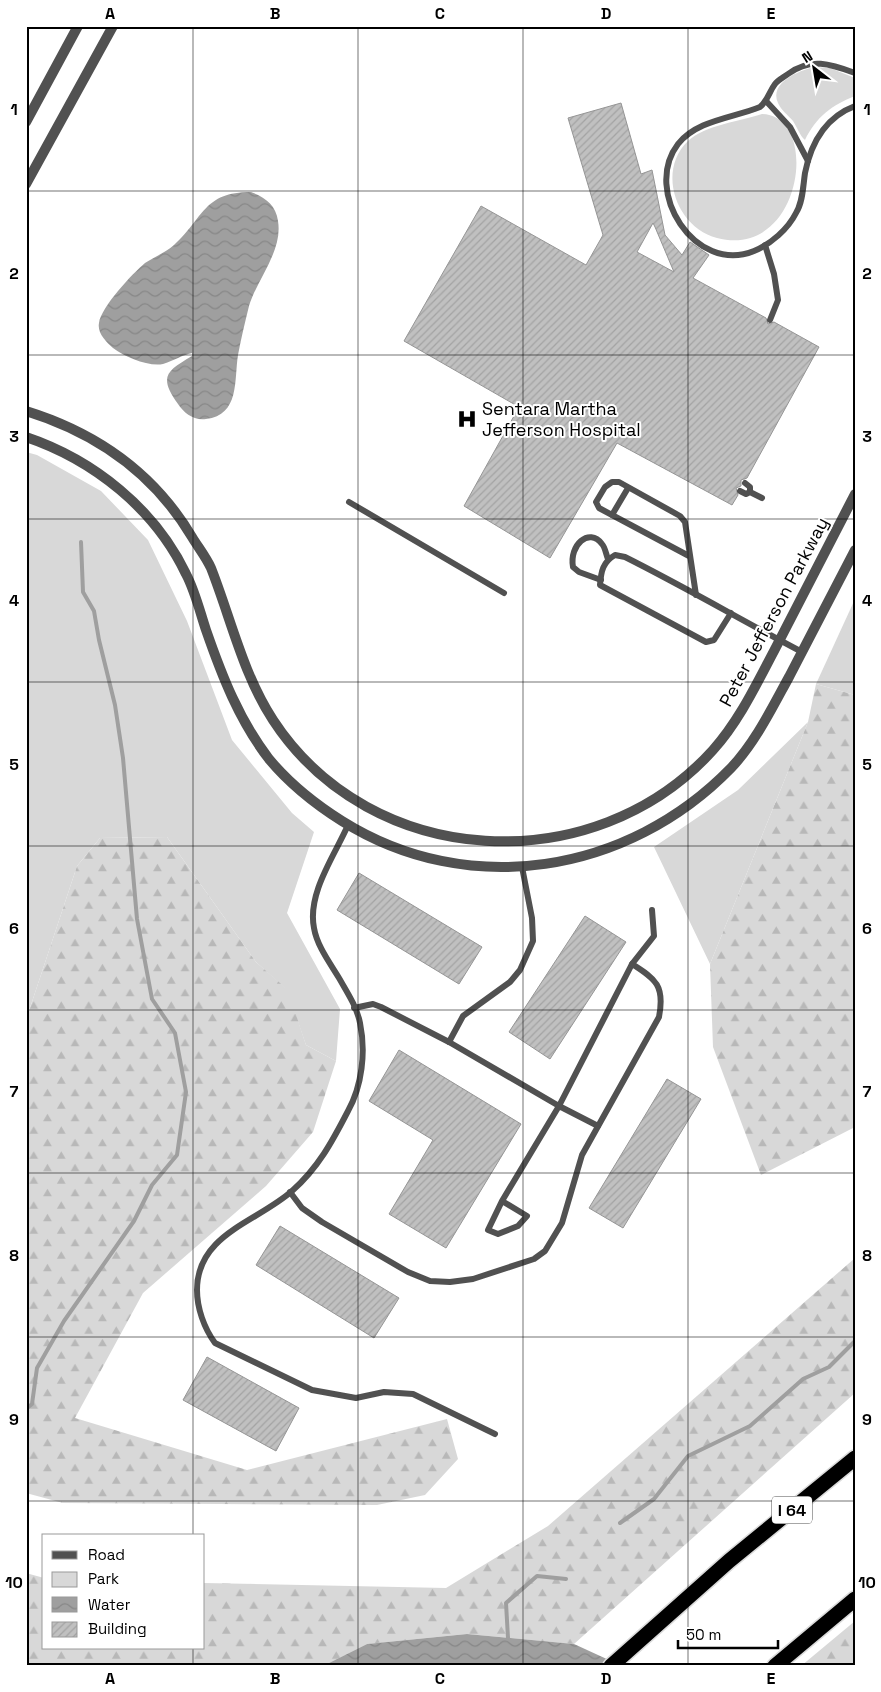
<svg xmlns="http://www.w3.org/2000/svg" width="881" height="1692" font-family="'Space Grotesk',sans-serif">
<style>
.green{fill:#d8d8d8}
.forest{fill:url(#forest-firs)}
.water{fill:url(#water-waves)}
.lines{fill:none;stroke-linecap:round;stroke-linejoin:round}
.stream{stroke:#9f9f9f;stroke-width:4}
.building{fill:url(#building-hatch);stroke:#959595;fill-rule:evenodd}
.motorway-casing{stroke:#dbdbdb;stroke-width:18}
.service{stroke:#515151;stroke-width:6}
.tertiary{stroke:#515151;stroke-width:10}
.motorway{stroke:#000;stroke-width:15}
.grid{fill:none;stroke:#000;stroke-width:1;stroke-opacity:0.55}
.labels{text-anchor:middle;stroke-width:4;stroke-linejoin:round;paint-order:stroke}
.shield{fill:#fff;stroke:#4c4c4c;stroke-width:1}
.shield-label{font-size:16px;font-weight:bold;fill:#000}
.poi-label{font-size:18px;fill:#000;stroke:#fff;text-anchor:start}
.street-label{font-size:18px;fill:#000;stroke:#fff}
.neatline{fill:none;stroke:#000;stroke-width:2}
.grid-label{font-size:16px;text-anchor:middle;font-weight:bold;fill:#000}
</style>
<defs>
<pattern id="forest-firs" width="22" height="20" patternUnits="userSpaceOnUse" patternTransform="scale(1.25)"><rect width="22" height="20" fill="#d8d8d8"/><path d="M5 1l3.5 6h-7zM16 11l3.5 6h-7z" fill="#b8b8b8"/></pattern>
<pattern id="water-waves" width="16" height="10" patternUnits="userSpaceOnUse" patternTransform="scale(1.25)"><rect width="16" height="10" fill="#9f9f9f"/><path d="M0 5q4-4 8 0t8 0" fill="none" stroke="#878787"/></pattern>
<pattern id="building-hatch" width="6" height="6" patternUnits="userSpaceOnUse" patternTransform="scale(1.25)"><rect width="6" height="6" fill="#c0c0c0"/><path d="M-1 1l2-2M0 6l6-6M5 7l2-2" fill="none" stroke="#a3a3a3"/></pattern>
</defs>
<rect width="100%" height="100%" fill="#fff"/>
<g class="green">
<path d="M814 67 830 68 855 78V96C832 105 816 117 805 140 800 136 797 127 793 121 788 115 781 110 778 103 769 82 799 71 814 67Z"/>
<path d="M762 114C821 115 803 260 717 238 677 228 656 172 688 141 705 125 741 121 762 114Z"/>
<path d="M26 452 37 455 101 491 148 540 187 621 232 740 292 813 314 832 287 913 340 1009 336 1061 306 1045 287 990 256 962 167 837 100 838 77 866 26 1020Z"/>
<path d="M855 599V695L816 684Z"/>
<path d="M808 722 710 964 654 847 738 790Z"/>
</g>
<g class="forest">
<path d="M816 684 855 695V1127L761 1175 713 1047 710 964 808 722Z"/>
<path d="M167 837 256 962 288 990 306 1045 336 1061 313 1132 266 1186 143 1293 75 1418 247 1470 447 1419 458 1459 425 1495 377 1505 63 1503 26 1493V1020L77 866 100 838Z"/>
<path d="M855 1258V1393L574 1644 467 1634 367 1644 323 1666H26V1573L44 1578V1648H204V1583L446 1588 548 1526Z"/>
<path d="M855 1621V1666H801Z"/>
</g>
<g class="water">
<path d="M251 192C265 197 276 205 278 221 283 251 257 279 249 306 245 322 241 339 238 355 234 380 240 415 206 419 194 421 184 413 178 404 158 376 167 371 192 356V353C182 355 173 361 163 364 149 367 125 357 113 348 106 342 97 333 99 323 101 307 133 273 145 263 154 257 165 253 174 245 204 218 203 192 251 192Z"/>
<path d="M467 1634 574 1644 622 1666H323L367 1644Z"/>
</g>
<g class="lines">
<g class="stream">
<path d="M26 1409 32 1404 37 1368 64 1321 134 1221 152 1185 177 1155 186 1092 175 1033 152 999 137 919 123 758 115 705 99 640 94 611 83 592 81 542"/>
<path d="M620 1523 654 1499 688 1456 750 1426 803 1379 829 1367 855 1341"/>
<path d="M508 1638 506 1603 537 1576 566 1579"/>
</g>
</g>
<g class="building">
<path d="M621 103 641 174 652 170 665 235 682 255 690 242 709 255 693 278 766 318 768 324 774 322 819 347 747 478 741 480V486L736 488 738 495 732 505 617 443 550 558 464 506 519 407 404 341 481 206 586 265 603 235 568 118ZM653 223 655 227 674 272 637 252Z"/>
<path d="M359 873 482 947 459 984 337 910Z"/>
<path d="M585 916 626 942 550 1059 509 1032Z"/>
<path d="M399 1050 521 1124 446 1248 389 1214 433 1140 369 1101Z"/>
<path d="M667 1079 701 1099 623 1228 589 1208Z"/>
<path d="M280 1226 399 1298 374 1338 256 1265Z"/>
<path d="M207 1357 299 1408 276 1451 183 1400Z"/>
</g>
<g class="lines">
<defs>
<g id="motorway">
<path d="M611 1666 729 1561 855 1458"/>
<path d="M775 1666 855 1599"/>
</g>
</defs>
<use href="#motorway" class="motorway-casing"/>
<g class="service">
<path d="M855 73C831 64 810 57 788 74 784 77 778 80 775 84 769 92 768 100 760 107 733 118 697 120 678 144 642 191 695 275 754 251 771 244 788 229 796 213 803 202 803 186 805 173 811 143 826 117 855 106"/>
<path d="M766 101 790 127 808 161"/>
<path d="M765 245 774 274 778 300 770 320"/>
<path d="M745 483 750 487V492"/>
<path d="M740 491 746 494 750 492 762 498"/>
<path d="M349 502 504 593"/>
<path d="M612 515 628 488"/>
<path d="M689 556 599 508 596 502 605 487 612 482H619L680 516 685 522 696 595"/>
<path d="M601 580 579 572 573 567C569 545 589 527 602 544 605 547 606 554 608 559"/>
<path d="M731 613 714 640 706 642 600 585C601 571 603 562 615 555L625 557C685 587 743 621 802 652"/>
<path d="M348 825C335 855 307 893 314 928 317 946 330 963 339 978 347 992 357 1007 360 1023 366 1052 362 1086 348 1111 332 1142 318 1168 292 1191 257 1222 197 1234 197 1290 197 1308 204 1328 215 1343L312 1390 356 1398 384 1392 413 1394 495 1434"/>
<path d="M354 1008 373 1004 381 1007 449 1042 559 1106 632 964 654 936 652 910"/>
<path d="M449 1042 463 1016 510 982 520 970 533 941 532 918 522 867"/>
<path d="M290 1192 302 1208 322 1222 408 1272 430 1281 450 1282 473 1279 534 1259 545 1251 562 1223 582 1155 659 1017C665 986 656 979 632 964"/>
<path d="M502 1201 527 1216 518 1226 498 1234 488 1230 502 1201 559 1106 598 1126"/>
</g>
<g class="tertiary">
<path d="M26 122 78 26"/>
<path d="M26 184 113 26"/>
<path d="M26 411C97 433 154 473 192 537 198 547 206 557 211 568 231 619 243 674 273 720 371 870 594 882 713 750 739 721 756 685 774 651 801 599 828 546 855 494"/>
<path d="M26 437C94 460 155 509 186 574 195 591 200 612 206 630 222 676 239 720 269 759 289 783 315 804 342 821 468 900 628 874 731 768 755 743 772 708 789 677 811 635 833 592 855 550"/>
</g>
<use href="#motorway" class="motorway"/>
</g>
<path class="grid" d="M193 26V1536M358 26V1666M523 26V1666M688 26V1666M26 191H855M26 355H855M26 519H855M26 682H855M26 846H855M26 1010H855M26 1173H855M26 1337H855M26 1501H855M193 1648V1666"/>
<defs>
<symbol id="hospital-bare" viewBox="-9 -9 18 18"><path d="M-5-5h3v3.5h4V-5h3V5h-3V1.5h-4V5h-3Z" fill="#000" stroke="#fff" stroke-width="2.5" paint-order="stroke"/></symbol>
</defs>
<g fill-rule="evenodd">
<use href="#hospital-bare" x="453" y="405" width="28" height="28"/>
</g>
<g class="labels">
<rect class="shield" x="772" y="1496.5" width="40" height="27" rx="4"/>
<g class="shield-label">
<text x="792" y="1516">I 64</text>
</g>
<g class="poi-label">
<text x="482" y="415">Sentara Martha<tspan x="482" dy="21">Jefferson Hospital</tspan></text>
</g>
<g class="street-label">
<text transform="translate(774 612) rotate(-62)" y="6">Peter Jefferson Parkway</text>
</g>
</g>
<rect width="881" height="1692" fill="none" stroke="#ffffff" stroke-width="55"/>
<rect x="42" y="1534" width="162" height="115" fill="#ffffff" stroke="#999999"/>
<rect x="52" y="1551" width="25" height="8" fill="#515151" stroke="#999999"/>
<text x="88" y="1560" font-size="15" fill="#000000">Road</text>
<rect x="52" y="1572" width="25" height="15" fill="#d8d8d8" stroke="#999999"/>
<text x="88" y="1584" font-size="15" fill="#000000">Park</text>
<rect x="52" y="1597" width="25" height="15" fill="url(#water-waves)" stroke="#999999"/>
<text x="88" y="1610" font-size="15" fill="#000000">Water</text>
<rect x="52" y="1622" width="25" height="15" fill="url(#building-hatch)" stroke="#999999"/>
<text x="88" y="1634" font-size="15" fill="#000000">Building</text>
<g transform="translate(814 68) rotate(329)" stroke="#ffffff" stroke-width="4" paint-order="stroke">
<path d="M0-4L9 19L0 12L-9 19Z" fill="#000000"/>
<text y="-8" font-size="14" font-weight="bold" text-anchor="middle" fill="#000000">N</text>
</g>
<path d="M678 1640v8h100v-8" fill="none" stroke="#000000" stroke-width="2.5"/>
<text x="686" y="1640" font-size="15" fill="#000000" stroke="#ffffff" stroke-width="4" paint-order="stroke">50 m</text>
<rect x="28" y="28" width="826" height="1636" class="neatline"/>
<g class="grid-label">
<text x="110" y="19">A</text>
<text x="275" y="19">B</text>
<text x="440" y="19">C</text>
<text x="606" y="19">D</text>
<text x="771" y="19">E</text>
<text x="14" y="115">1</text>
<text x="867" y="115">1</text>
<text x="14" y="279">2</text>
<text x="867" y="279">2</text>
<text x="14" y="442">3</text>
<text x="867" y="442">3</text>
<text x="14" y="606">4</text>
<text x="867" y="606">4</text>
<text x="14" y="770">5</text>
<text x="867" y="770">5</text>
<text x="14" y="934">6</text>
<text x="867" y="934">6</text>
<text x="14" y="1097">7</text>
<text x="867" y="1097">7</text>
<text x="14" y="1261">8</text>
<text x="867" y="1261">8</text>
<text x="14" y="1425">9</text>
<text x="867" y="1425">9</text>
<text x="14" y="1588">10</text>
<text x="867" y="1588">10</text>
<text x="110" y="1684">A</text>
<text x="275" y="1684">B</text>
<text x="440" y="1684">C</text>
<text x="606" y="1684">D</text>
<text x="771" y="1684">E</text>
</g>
</svg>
